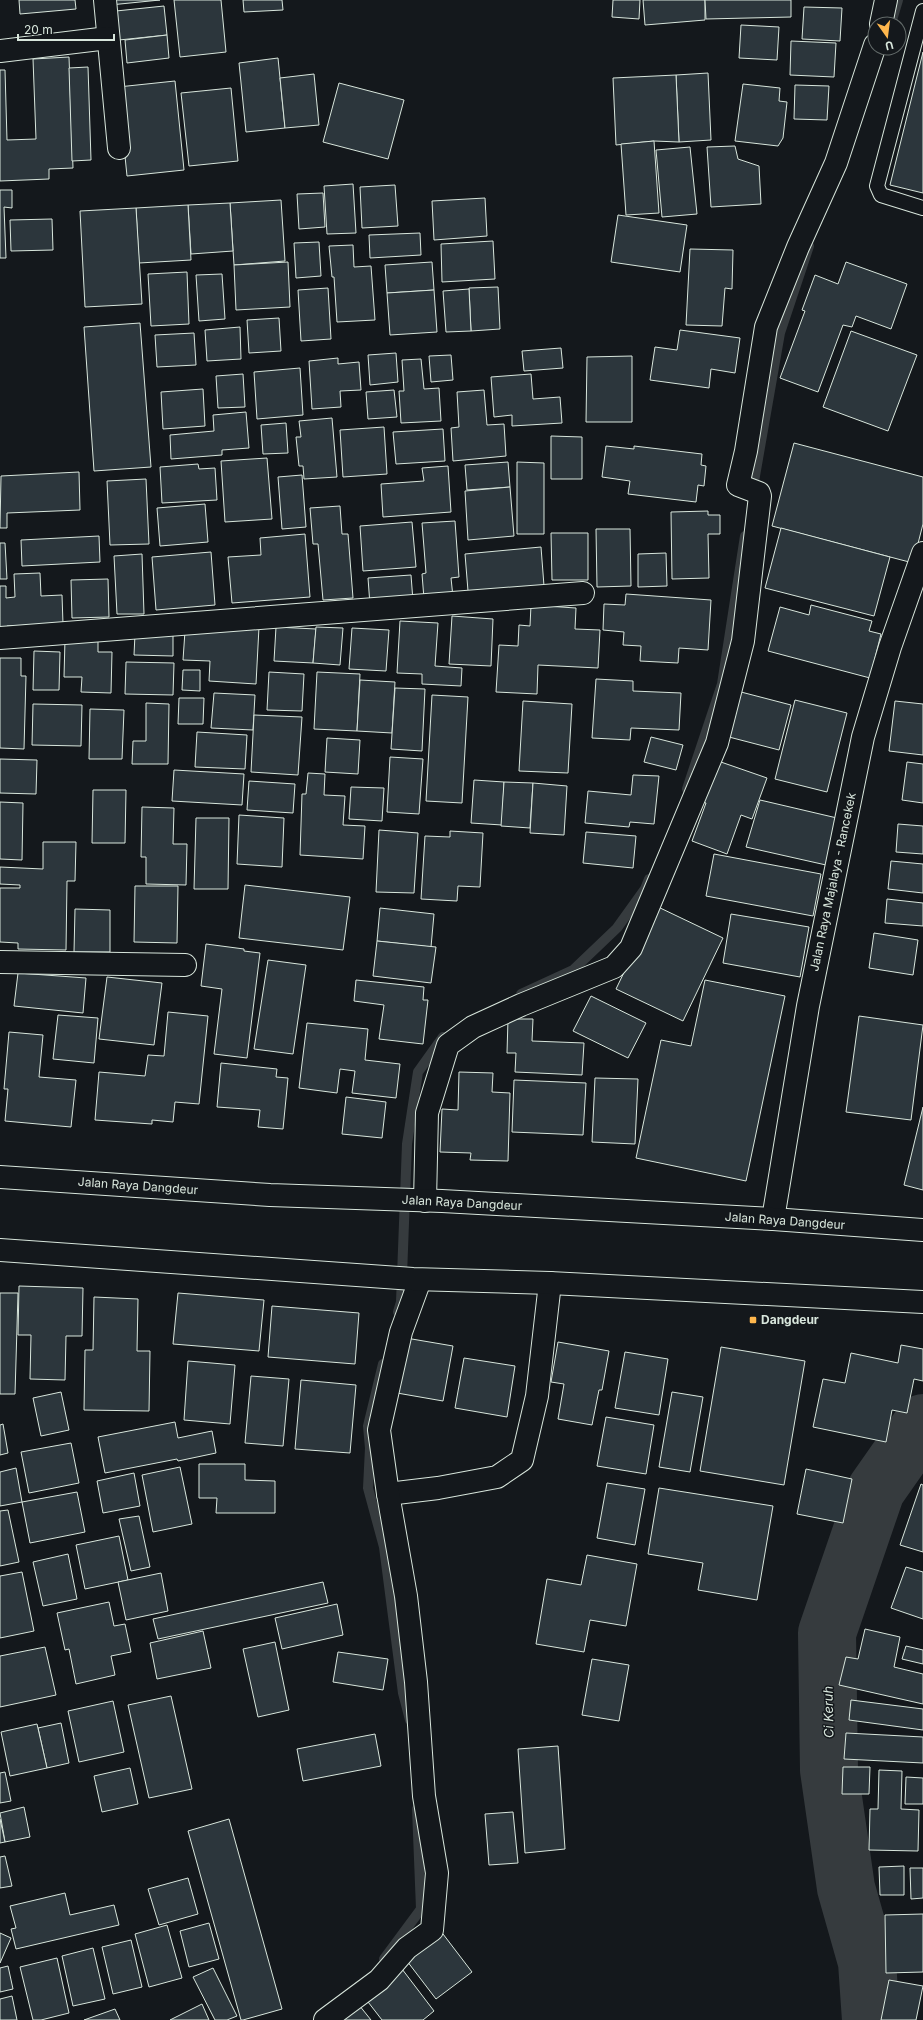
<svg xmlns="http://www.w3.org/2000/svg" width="923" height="2020" font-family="Inter,sans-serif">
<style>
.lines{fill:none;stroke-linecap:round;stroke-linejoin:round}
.stream{stroke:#363b3e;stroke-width:10}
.river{stroke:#363b3e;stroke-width:58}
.building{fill:#2c363c;stroke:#d8e6dc}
.lane-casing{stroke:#d8e6dc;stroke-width:16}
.street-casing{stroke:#d8e6dc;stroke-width:24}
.secondary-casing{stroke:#d8e6dc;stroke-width:24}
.highway-casing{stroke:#d8e6dc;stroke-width:24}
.lane{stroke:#14181c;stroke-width:14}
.street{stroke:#14181c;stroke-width:22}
.secondary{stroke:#14181c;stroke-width:22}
.highway{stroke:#14181c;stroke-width:22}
.poi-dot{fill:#ffb74d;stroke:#14181c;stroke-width:1.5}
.labels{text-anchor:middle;stroke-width:3;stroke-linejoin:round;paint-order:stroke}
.street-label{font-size:12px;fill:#d8e6dc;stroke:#14181c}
.poi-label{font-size:12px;font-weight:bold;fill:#d8e6dc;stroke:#14181c;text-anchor:start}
.water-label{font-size:13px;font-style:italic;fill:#d8e6dc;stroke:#14181c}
</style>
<rect width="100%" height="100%" fill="#14181c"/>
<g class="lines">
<g class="stream">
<path d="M892 20 898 0"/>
<path d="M752 493 780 333 809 246"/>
<path d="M687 789 722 684 745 536"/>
<path d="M521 994 573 970 617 928 645 889 649 879"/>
<path d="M398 1312 401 1302 407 1144 418 1072 443 1037"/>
<path d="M383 1364 368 1426 370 1448 368 1488 384 1547 403 1693 410 1720"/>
<path d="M384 1959 421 1909 417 1809"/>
</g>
<path class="river" d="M871 2020 867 1962 846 1888 829 1770 827 1633 876 1490 923 1423"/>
</g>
<g class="building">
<path d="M19 0H75L76 9 20 14Z"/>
<path d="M110 0H160L110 5Z"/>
<path d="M174 0H221L226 52 180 57Z"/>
<path d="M243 0H282L283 10 244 12Z"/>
<path d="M613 0H640L639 19 612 17Z"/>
<path d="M643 0H705V20L645 25Z"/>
<path d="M705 0H791V17L706 19Z"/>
<path d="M164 6 167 35 119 40 116 11Z"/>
<path d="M804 7 842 8 840 41 802 39Z"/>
<path d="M741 25 779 27 777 60 739 58Z"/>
<path d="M167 35 169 58 127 63 125 40Z"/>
<path d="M791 41 836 43 834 77 790 75Z"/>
<path d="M923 52V193L890 185Z"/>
<path d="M69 57 73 168 49 169V179L0 181V70H5L7 140 36 139 33 59Z"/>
<path d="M278 58 285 128 246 132 239 63Z"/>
<path d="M88 67 91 160 72 161 69 68Z"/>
<path d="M708 73 711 140 679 142 676 75Z"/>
<path d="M314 74 319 125 285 128 280 78Z"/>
<path d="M676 75 679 142 654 141 616 145 613 78Z"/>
<path d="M175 81 184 170 127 176 118 87Z"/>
<path d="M339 83 404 100 388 159 323 142Z"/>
<path d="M743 84 780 88 779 101 787 102 783 138 778 146 735 141Z"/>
<path d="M795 85 829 86 827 120 794 119Z"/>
<path d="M231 88 238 161 189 166 181 93Z"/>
<path d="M654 141 659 213 626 215 621 144Z"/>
<path d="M735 146 738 159 759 166 761 204 711 207 707 147Z"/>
<path d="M690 147 697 214 662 217 656 150Z"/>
<path d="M353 184 356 233 327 234 324 186Z"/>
<path d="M395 185 398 226 362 228 360 187Z"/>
<path d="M0 190H12V208L4 207 6 258H0Z"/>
<path d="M323 193 325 227 299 229 297 194Z"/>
<path d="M485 198 487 236 434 240 432 201Z"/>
<path d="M281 200 285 261 234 265 230 203Z"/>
<path d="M230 203 233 251 191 254 188 205Z"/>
<path d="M188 205 191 260 139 263 136 208Z"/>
<path d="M136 208 142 304 85 307 80 211Z"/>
<path d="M618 215 687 225 680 272 611 262Z"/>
<path d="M52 219 53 250 11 251 10 220Z"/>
<path d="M420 233 421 255 370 258 369 235Z"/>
<path d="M493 241 495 279 442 282 441 244Z"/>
<path d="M319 242 321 276 296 278 294 243Z"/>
<path d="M353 245 354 267 371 266 375 320 337 322 334 277H332L329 246Z"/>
<path d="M690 249 733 250 732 289 725 288 722 326 686 325Z"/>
<path d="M288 262 290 307 236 310 234 265Z"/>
<path d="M432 262 434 290 387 293 385 265Z"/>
<path d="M846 262 907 284 891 329 856 316 852 327 843 325 818 392 780 378 805 311 802 310 815 275 838 284Z"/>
<path d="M187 272 189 324 151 326 148 274Z"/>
<path d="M222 274 225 319 199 321 196 275Z"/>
<path d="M498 287 500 329 471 331 469 288Z"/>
<path d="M328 288 331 339 301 341 298 290Z"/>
<path d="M469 289 471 331 446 332 443 291Z"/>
<path d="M434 290 437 332 390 335 387 293Z"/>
<path d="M279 318 281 351 249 353 247 320Z"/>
<path d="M140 323 151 467 94 471 84 327Z"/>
<path d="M240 327 241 359 207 361 205 330Z"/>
<path d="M680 330 740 338 735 373 711 369 709 388 650 380 655 347 677 350Z"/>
<path d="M851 331 917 355 888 431 823 407Z"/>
<path d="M194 333 196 365 157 367 155 335Z"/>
<path d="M561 348 563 368 524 371 522 351Z"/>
<path d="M396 353 398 382 370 385 368 355Z"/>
<path d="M451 355 453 380 431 382 429 356Z"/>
<path d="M632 356V422H586L587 357Z"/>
<path d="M338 358V364L359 362 361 390 340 391 341 407 312 409 309 361Z"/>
<path d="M421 359 424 389 439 388 441 421 401 423 399 391H404L402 360Z"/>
<path d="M300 368 303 415 257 419 254 372Z"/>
<path d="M243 374 245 407 218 408 216 376Z"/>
<path d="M531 374 533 399 560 397 562 423 512 426V415L494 417 491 377Z"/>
<path d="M203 389 205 426 163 429 161 392Z"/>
<path d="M394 390 397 417 368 419 366 392Z"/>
<path d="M484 390 487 425 504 424 506 456 453 461 451 428 459 427 457 392Z"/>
<path d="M246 412 249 448 222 450V455L171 459 170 435 214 431 213 415Z"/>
<path d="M332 418 337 477 304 479 303 466H299L296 437H301L299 421Z"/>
<path d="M286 423 288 453 263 454 261 425Z"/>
<path d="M384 427 387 474 343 477 340 430Z"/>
<path d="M443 429 445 461 396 464 393 432Z"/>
<path d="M551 436 582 437V479H551Z"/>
<path d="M794 443 923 477V524L913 563 772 526Z"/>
<path d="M606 446 634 449V446L702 454 701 465 706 466 704 486 698 485 696 502 628 494 630 481 602 477Z"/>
<path d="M267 458 272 519 225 522 221 461Z"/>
<path d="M508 462 510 487 467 490 465 465Z"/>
<path d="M517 462 544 463V534H517Z"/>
<path d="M198 464 199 469 215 468 217 500 162 503 160 467Z"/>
<path d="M448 466 451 512 383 517 381 484 424 481 422 468Z"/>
<path d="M79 472 80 510 7 513V528H0L1 476Z"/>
<path d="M302 475 306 527 282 529 278 477Z"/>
<path d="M146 479 149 544 110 545 107 481Z"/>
<path d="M510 487 514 536 468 540 465 491Z"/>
<path d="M205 504 208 542 160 546 157 508Z"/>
<path d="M340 506 342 534H348L353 598 323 600 318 544H313L310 508Z"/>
<path d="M708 511V515H720V534H708L709 578 672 579 671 512Z"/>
<path d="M455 521 459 577 451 578 453 597 424 599 422 574 426 573 422 523Z"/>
<path d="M412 522 416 567 363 571 360 526Z"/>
<path d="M781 528 890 557 874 616 765 588Z"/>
<path d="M596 529H630L631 586 597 587Z"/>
<path d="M551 533H588V580H552Z"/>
<path d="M305 534 310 597 232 603 228 557 261 555 260 538Z"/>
<path d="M99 536 100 562 22 566 21 540Z"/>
<path d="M0 543H5L7 579H0Z"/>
<path d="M541 547 544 586 468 591 465 554Z"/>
<path d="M211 552 215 605 156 610 152 557Z"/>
<path d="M666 553 667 586 638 587V554Z"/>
<path d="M142 554 144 614H117L114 556Z"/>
<path d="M40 573 41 596 62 595 63 624 7 626V629H0V586H6V598L15 597 14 574Z"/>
<path d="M411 575 413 601 370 605 368 578Z"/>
<path d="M108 579 109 617 72 618 71 580Z"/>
<path d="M626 594 711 600 708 650 679 648 678 663 640 661 641 646 623 645 624 632 603 630 604 604 625 605Z"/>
<path d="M531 605 576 608 575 629 600 630 598 668 538 665 537 694 496 692 499 645 518 646 519 625 530 626Z"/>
<path d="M811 605 872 621 869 631 881 634 870 678 768 651 780 607 809 615Z"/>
<path d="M452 616 493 619 491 666 449 664Z"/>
<path d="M400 621 438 623 435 666 462 668 461 686 422 684V674L397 673Z"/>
<path d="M259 627 256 684 209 681 210 661 183 660 185 631Z"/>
<path d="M276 627 316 629 313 663 274 661Z"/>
<path d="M316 627 343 628 340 665 313 663Z"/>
<path d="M352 628 389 630 386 671 349 669Z"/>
<path d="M135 634 173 635V656L134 655Z"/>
<path d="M65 639H98V652H112L111 693 81 692 82 677H64Z"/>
<path d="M34 651 60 652 59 690H33Z"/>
<path d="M0 658H21V676H26L24 749 0 748Z"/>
<path d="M126 662 174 663 173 695 125 694Z"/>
<path d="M183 670H200V691L182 690Z"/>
<path d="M269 672 304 674 302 711 267 710Z"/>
<path d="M317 672 360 674 357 731 314 729Z"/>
<path d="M596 679 633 681V691L681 693 679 730 631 728 630 740 592 738Z"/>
<path d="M360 680 395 682 392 733 357 731Z"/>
<path d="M395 688 425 689 422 751 391 749Z"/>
<path d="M741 692 791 705 779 750 729 737Z"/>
<path d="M214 693 255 695 253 730 211 728Z"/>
<path d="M432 695 468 697 462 803 426 801Z"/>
<path d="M179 698H204L203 724H178Z"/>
<path d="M795 700 847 713 827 792 775 779Z"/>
<path d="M523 701 572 704 568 773 519 771Z"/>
<path d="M895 701 923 704V755L889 751Z"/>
<path d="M146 703 169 704 168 764H132L133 741H146Z"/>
<path d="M33 704 82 705 81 746 32 745Z"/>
<path d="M90 709 124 710 122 759H89Z"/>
<path d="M254 715 302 717 298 775 251 772Z"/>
<path d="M197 732 247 735 245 769 195 767Z"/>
<path d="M651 737 683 745 676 770 644 762Z"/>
<path d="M327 738 360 740 358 774 325 772Z"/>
<path d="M390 757 423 759 419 814 387 812Z"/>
<path d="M0 759 37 760 36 794 0 793Z"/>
<path d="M718 761 767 778 752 819 741 815 727 854 692 841 706 803 703 802Z"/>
<path d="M907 762 923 764V803L902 800Z"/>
<path d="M174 770 244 774 242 805 172 801Z"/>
<path d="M308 773 325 774 324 795 345 796 343 825 365 826 363 859 300 855 302 794H306Z"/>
<path d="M633 775 659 776 654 824 630 822 629 827 585 823 588 791 631 795Z"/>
<path d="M474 780 504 782 502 825 471 823Z"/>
<path d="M249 781 295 784 293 813 247 810Z"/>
<path d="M504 782 533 783 530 828 501 826Z"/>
<path d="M533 783 567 786 564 835 530 833Z"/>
<path d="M351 787 384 788 382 821 349 819Z"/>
<path d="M93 790H126L125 843H92Z"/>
<path d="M760 800 837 818 826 865 746 847Z"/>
<path d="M0 802 23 803 22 860 0 859Z"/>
<path d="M142 807 174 808 173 844H187L186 885 146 884V857H141Z"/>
<path d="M239 815 284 818 282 867 237 864Z"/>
<path d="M196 818H229L228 889H194Z"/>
<path d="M898 824 923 826V854L896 852Z"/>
<path d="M379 830 418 833 414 893 376 892Z"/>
<path d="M450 831 483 833 480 887 458 886 457 901 421 899 425 836 450 837Z"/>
<path d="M586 832 636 836 633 868 583 863Z"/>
<path d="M43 842H76L75 881H67L66 950 18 949V943L0 942V888H20V885L0 884V867L43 869Z"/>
<path d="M714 854 821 874 813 916 706 896Z"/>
<path d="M891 861 923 864V893L888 889Z"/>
<path d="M245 885 350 897 343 950 239 938Z"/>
<path d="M135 886H178L177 943 134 942Z"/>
<path d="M887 899 923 903V926L885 923Z"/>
<path d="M656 906 723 938 683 1021 616 989Z"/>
<path d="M380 908 434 914 431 947 377 941Z"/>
<path d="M75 909 110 910V952H74Z"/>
<path d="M731 914 809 927 800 977 723 963Z"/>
<path d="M874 933 918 940 913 975 869 968Z"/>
<path d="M377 941 436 947 431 983 373 976Z"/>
<path d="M206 944 244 949V951L260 953 247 1058 214 1054 222 989 201 986Z"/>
<path d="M268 960 306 965 293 1054 254 1049Z"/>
<path d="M18 973 86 978 83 1013 14 1006Z"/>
<path d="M107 977 162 983 154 1045 99 1039Z"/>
<path d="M356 980 424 987 423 1000H428L423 1044 379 1039 384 1005 354 1001Z"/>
<path d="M705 980 785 996 746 1181 636 1158 661 1040 691 1046Z"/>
<path d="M591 996 646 1023 628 1058 573 1031Z"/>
<path d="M168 1012 208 1016 199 1104 175 1102 173 1122 152 1120V1124L95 1120 99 1072 145 1076 148 1055 164 1056Z"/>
<path d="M58 1015 98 1018 94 1063 53 1059Z"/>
<path d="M859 1016 923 1025 911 1120 846 1112Z"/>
<path d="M508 1019H533L532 1041 584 1043 582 1075 515 1072 516 1053H507Z"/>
<path d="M307 1023 368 1029 365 1060 400 1064 396 1098 352 1093 355 1071 340 1069 337 1093 299 1088Z"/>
<path d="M9 1032 43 1035 39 1077 76 1080 71 1127 5 1121 8 1089H4Z"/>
<path d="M221 1063 277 1069 276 1077 288 1078 283 1129 258 1127 260 1110 217 1107Z"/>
<path d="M459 1072 493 1073 492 1092 510 1093 508 1161 470 1160 471 1153 440 1152 442 1109 458 1110Z"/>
<path d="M595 1078 638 1079 635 1144 592 1142Z"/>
<path d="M514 1080 586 1083 583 1135 512 1132Z"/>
<path d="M346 1097 386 1102 382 1138 342 1134Z"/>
<path d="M923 1107V1190L904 1185Z"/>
<path d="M19 1286 83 1288 82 1336H66L65 1380 30 1379 31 1335H18Z"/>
<path d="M0 1293H18L15 1394H0Z"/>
<path d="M178 1293 264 1300 259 1351 173 1344Z"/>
<path d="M94 1297 138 1299 137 1351H150L149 1411 84 1410 85 1350H93Z"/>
<path d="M272 1306 359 1313 355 1364 268 1357Z"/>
<path d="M406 1338 453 1346 443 1401 397 1393Z"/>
<path d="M558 1342 609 1351 602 1390H599L592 1425 558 1419 564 1384 551 1382Z"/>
<path d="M901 1345 923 1349V1381L914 1379 907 1413 892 1410 886 1442 813 1427 823 1379 845 1383 851 1353 898 1363Z"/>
<path d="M721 1347 805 1361 784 1485 700 1471Z"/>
<path d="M625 1352 668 1359 659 1415 615 1408Z"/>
<path d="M464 1358 515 1366 507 1417 455 1408Z"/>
<path d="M188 1361 235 1365 230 1424 184 1420Z"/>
<path d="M251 1376 289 1379 283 1446 245 1443Z"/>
<path d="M301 1380 356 1385 350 1453 295 1449Z"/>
<path d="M61 1392 69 1430 41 1436 33 1398Z"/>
<path d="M672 1392 703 1397 690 1472 659 1467Z"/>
<path d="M606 1417 654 1425 646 1474 597 1466Z"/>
<path d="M175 1422 178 1438 212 1431 216 1453 178 1461 177 1459 105 1473 98 1437Z"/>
<path d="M3 1424 8 1453 0 1455V1425Z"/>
<path d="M71 1443 79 1483 29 1493 21 1452Z"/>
<path d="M199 1464H245V1480L275 1481V1513H216L217 1498H199Z"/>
<path d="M180 1467 192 1524 153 1532 142 1475Z"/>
<path d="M16 1468 22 1502 0 1506V1472Z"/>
<path d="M806 1469 852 1479 843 1523 797 1514Z"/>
<path d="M134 1473 140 1506 103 1513 97 1481Z"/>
<path d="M607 1483 645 1489 635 1545 597 1538Z"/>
<path d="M921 1484 923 1485V1552L900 1545Z"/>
<path d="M659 1488 773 1506 757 1600 698 1590 703 1563 648 1554Z"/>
<path d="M77 1492 85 1532 30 1543 22 1502Z"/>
<path d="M8 1510 19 1562 0 1566V1511Z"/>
<path d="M139 1516 150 1567 131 1571 119 1519Z"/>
<path d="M119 1536 128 1580 85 1589 76 1545Z"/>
<path d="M68 1554 77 1599 43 1606 33 1562Z"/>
<path d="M587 1555 637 1564 626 1626 590 1620 584 1652 536 1644 547 1579 581 1585Z"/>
<path d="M906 1567 923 1572V1619L891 1608Z"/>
<path d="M22 1572 34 1631 0 1638V1576Z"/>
<path d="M161 1573 168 1611 126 1620 118 1582Z"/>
<path d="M323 1582 328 1603 158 1639 153 1619Z"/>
<path d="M109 1602 114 1626 125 1624 131 1652 111 1656 115 1675 76 1684 69 1649 65 1650 57 1613Z"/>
<path d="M337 1604 343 1635 282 1649 275 1618Z"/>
<path d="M865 1629 900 1637 894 1667 923 1674V1704L839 1685 846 1657 858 1659Z"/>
<path d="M203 1631 211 1668 157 1679 150 1643Z"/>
<path d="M275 1642 289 1710 258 1717 243 1649Z"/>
<path d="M906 1646 923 1650V1664L902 1659Z"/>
<path d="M45 1647 56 1695 0 1707V1656Z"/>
<path d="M338 1652 388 1659 383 1690 333 1682Z"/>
<path d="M592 1659 629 1665 619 1721 582 1715Z"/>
<path d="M171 1696 192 1789 149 1798 128 1705Z"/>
<path d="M851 1700 923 1709V1730L849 1720Z"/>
<path d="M113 1701 124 1752 79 1762 68 1711Z"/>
<path d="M61 1723 69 1763 47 1768 38 1728Z"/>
<path d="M37 1724 47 1768 10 1776 1 1732Z"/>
<path d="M846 1733 923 1737V1763L844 1759Z"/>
<path d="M375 1734 381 1766 303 1781 297 1749Z"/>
<path d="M558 1746 565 1849 525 1853 518 1749Z"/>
<path d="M843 1767H870L869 1794H842Z"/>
<path d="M130 1768 138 1804 102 1812 94 1776Z"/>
<path d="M879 1770 902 1771 901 1809 919 1810 918 1851 869 1850 870 1809H878Z"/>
<path d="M5 1772 11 1801 0 1803V1773Z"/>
<path d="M906 1777 923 1778V1804H905Z"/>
<path d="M24 1807 30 1837 5 1842 0 1813Z"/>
<path d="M513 1812 518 1863 489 1865 485 1814Z"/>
<path d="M0 1819 5 1842 0 1843Z"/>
<path d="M229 1819 282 2009 243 2020H241L188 1831Z"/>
<path d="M5 1856 12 1886 0 1888V1857Z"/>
<path d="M904 1866V1895H880L879 1867Z"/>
<path d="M910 1868H923V1898L911 1899Z"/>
<path d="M188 1878 198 1914 159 1925 148 1889Z"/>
<path d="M65 1893 70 1915 114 1905 119 1925 16 1949 11 1929 16 1928 10 1906Z"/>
<path d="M923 1914V1972L886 1973 885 1915Z"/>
<path d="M209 1923 219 1959 189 1967 180 1931Z"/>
<path d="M167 1925 182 1978 149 1987 135 1934Z"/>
<path d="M0 1933 11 1938 0 1963Z"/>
<path d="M443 1934 472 1972 436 1999 407 1961Z"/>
<path d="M131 1940 142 1987 113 1994 102 1947Z"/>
<path d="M93 1948 105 1999 73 2006 62 1956Z"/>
<path d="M57 1958 69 2013 41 2020H33L20 1967Z"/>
<path d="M8 1966 13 1989 0 1992V1968Z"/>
<path d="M213 1968 237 2016 227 2020H215L193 1977Z"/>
<path d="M402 1969 434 2011 423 2020H382L365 1998Z"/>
<path d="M889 1980 923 1986 916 2020H881Z"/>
<path d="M12 1996 17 2020H0V1999Z"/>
<path d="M355 2000 371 2020H330Z"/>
<path d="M202 2004 209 2020H170Z"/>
<path d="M115 2009 120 2020H84Z"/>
</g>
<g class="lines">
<defs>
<path id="lane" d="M923 11 877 186 881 195 923 208"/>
<g id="street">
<path d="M105 0 119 148"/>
<path d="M881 24 886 0"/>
<path d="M0 51 108 38"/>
<path d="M0 638 583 593"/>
<path d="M0 962 185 965"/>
<path d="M425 1201 427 1113 448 1045 473 1027 521 1005 614 967 631 948 717 743 743 641 760 496 759 493 738 485 746 451 766 327 798 247 836 163 875 45"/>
<path d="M388 1494 438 1488 497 1477 522 1460 537 1396 550 1283"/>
<path d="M325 2020 379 1980 407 1948 432 1930 437 1873 424 1796 416 1682 406 1596 388 1494 379 1430 401 1332 420 1280"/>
</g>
<path id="secondary" d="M773 1219 808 1006 863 737 890 647 923 553"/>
<g id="highway">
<path d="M0 1177 270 1195 442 1201 773 1219 923 1230"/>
<path d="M0 1250 413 1279 550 1283 923 1302"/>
</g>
</defs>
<use href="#lane" class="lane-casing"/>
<use href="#street" class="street-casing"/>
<use href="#secondary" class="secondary-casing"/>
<use href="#highway" class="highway-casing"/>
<use href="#lane" class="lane"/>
<use href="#street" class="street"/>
<use href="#secondary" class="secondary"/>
<use href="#highway" class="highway"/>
</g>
<rect class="poi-dot" x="749" y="1316" width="8" height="8" rx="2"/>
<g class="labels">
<g class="street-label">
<text transform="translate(833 882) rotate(-78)" y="4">Jalan Raya Majalaya - Rancekek</text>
<text transform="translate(138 1186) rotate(4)" y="4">Jalan Raya Dangdeur</text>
<text transform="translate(462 1203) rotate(3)" y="4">Jalan Raya Dangdeur</text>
<text transform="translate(785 1221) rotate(4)" y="4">Jalan Raya Dangdeur</text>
</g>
<g class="poi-label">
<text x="761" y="1324">Dangdeur</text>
</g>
<g class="water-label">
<text transform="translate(828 1712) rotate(-91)" y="5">Ci Keruh</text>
</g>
</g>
<g transform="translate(887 36) rotate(166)"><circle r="19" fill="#14181c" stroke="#626a69"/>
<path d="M0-3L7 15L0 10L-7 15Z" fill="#ffb74d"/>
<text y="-6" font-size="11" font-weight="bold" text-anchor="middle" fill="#d8e6dc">U</text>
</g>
<path d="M18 34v6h96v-6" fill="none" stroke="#d8e6dc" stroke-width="2"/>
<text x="24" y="34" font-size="12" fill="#d8e6dc" stroke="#14181c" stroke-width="3" paint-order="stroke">20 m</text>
</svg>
